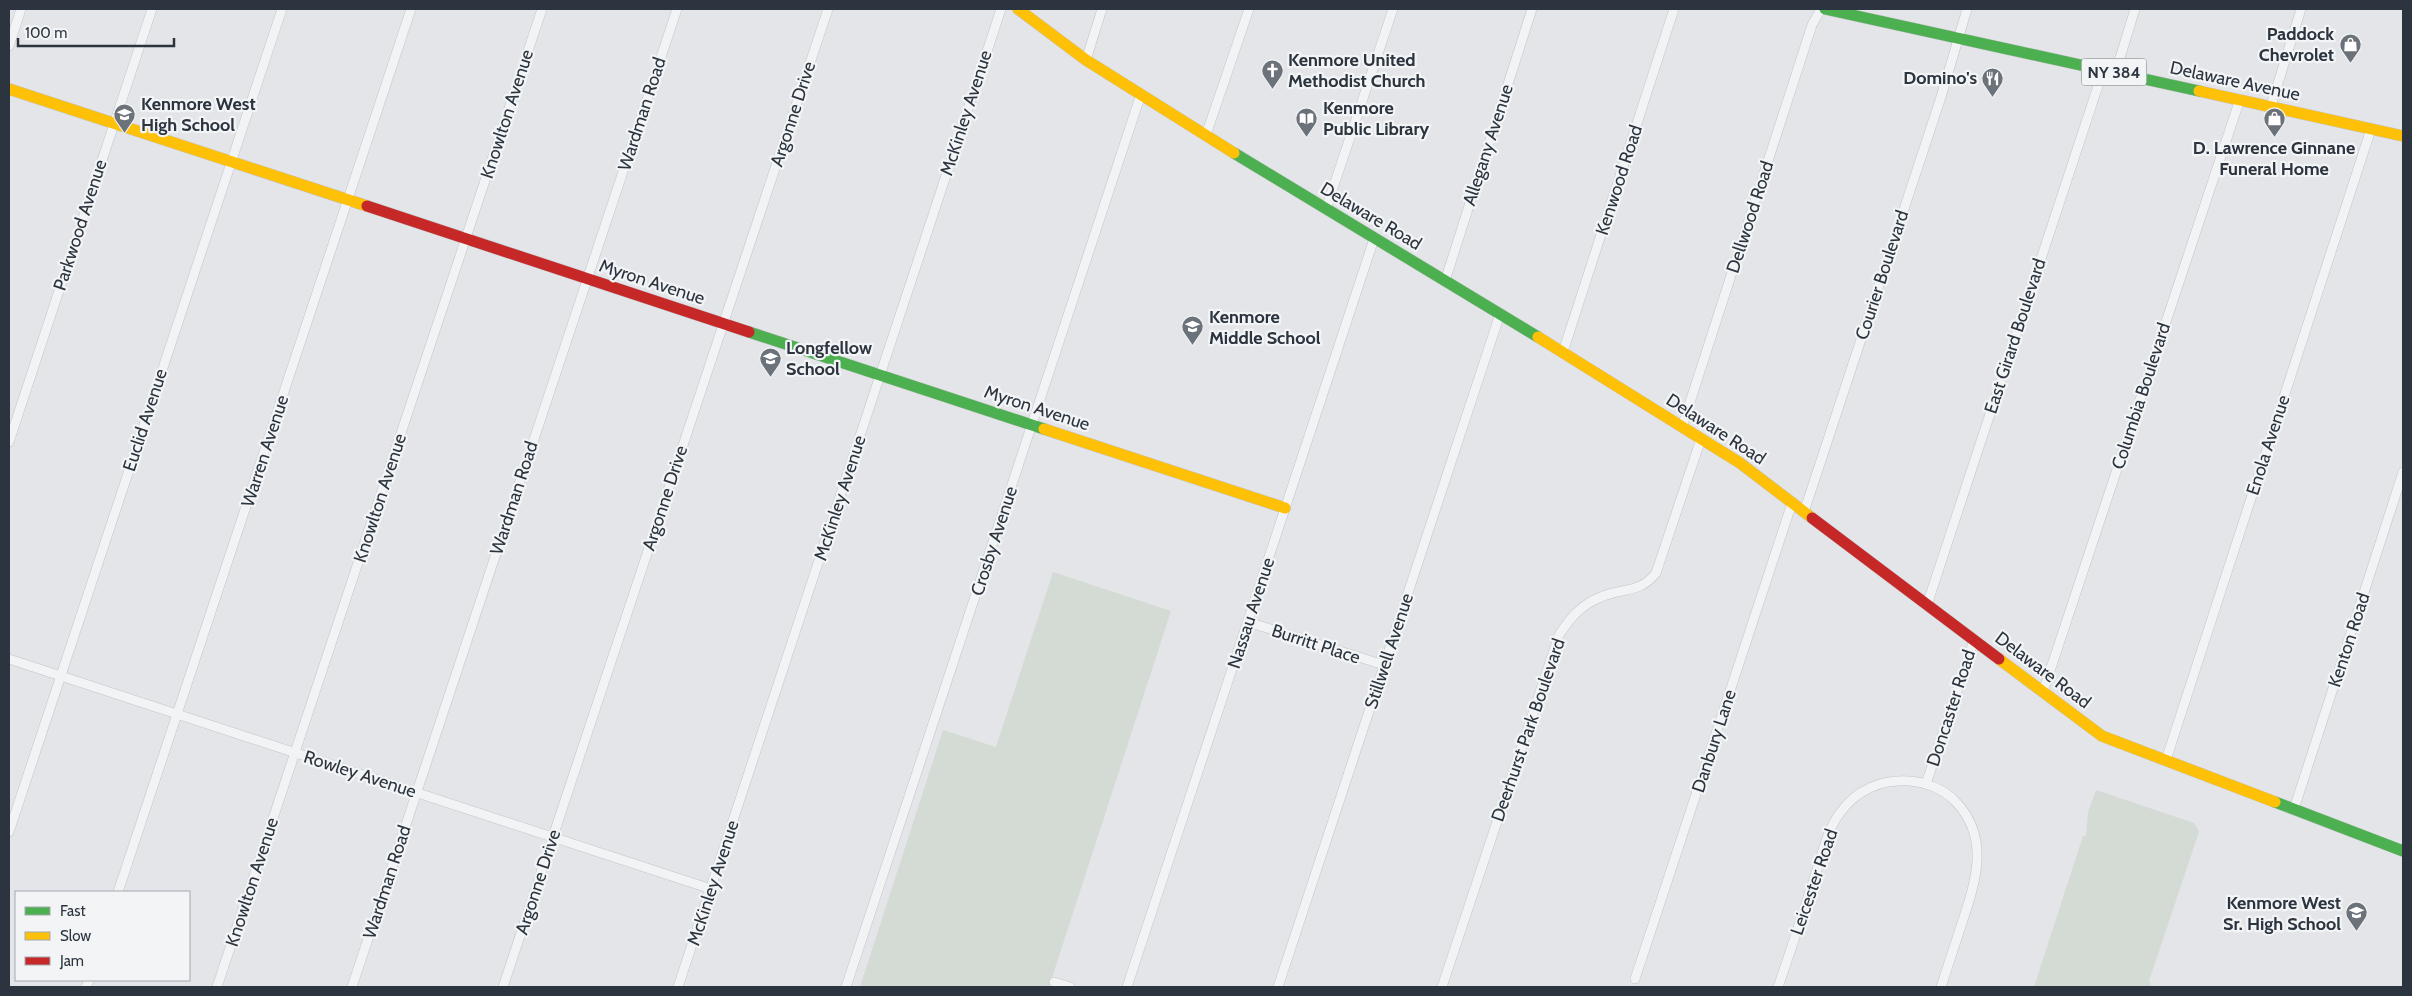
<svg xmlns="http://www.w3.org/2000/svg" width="2412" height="996" font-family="Cabin,sans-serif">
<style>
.green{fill:#d4dbd4}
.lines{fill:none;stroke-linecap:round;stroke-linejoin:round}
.street-casing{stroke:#c2c3c6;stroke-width:10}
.fast-casing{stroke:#c2c3c6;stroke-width:12}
.slow-casing{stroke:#c2c3c6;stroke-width:12}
.jam-casing{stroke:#c2c3c6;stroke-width:12}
.street{stroke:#f2f3f5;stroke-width:9}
.fast{stroke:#4caf50;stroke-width:11}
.slow{stroke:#ffc107;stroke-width:11}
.jam{stroke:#c62828;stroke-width:11}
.labels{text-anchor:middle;stroke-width:4.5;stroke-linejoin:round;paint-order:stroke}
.shield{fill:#f2f4f6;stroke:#676e76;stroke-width:1}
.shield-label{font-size:16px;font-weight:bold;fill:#2c343f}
.poi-label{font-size:18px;font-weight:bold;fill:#2c343f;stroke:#f2f4f6;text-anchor:start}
.street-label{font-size:18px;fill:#2c343f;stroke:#f2f4f6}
</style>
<rect width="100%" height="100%" fill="#e3e5e8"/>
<g class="green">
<path d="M1053 572 1171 611 1049 987H860L943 730 996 747Z"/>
<path d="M2096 790 2194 823 2199 832 2149 981 2152 987H2034L2083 836H2086L2088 812Z"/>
</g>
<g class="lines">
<defs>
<g id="street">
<path d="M9 46 21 9"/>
<path d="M1086 60 1102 9"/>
<path d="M2271 106 2301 9"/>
<path d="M1206 135 1249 9"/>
<path d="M1326 209 1393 9"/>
<path d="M1445 281 1532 9"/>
<path d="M1563 352 1674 9"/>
<path d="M1682 427 1812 25 1821 9"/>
<path d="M9 442 152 9"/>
<path d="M1804 512 1941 97 1967 9"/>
<path d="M1927 605 2094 98 2099 83 2120 58 2135 9"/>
<path d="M1248 622 1384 665"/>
<path d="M9 659 711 889"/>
<path d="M2043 692 2240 99"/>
<path d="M2166 760 2371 129"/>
<path d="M1926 784 1974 640"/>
<path d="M2294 809 2403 472"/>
<path d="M9 832 282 9"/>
<path d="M118 892 411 9"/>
<path d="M1635 979 1792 503"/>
<path d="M1054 982 1070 987"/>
<path d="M86 987 89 980"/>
<path d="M217 987 542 9"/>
<path d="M352 987 677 9"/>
<path d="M503 987 828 9"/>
<path d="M678 987 1001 9"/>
<path d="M846 987 1141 94"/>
<path d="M1127 987 1374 239"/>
<path d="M1278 987 1500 314"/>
<path d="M1442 987 1559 635C1570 618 1582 604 1601 597 1624 587 1639 594 1656 573L1701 439"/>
<path d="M1778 987C1791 950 1803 913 1815 876 1822 855 1827 830 1840 813 1856 790 1882 779 1909 781 1926 782 1944 789 1956 802 1990 838 1976 881 1962 923 1955 944 1948 966 1941 987"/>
</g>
<g id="fast">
<path d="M1825 9 2199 91"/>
<path d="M1234 153 1538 337"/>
<path d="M749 332 1044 429"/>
<path d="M2275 802 2403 851"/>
</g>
<g id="slow">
<path d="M1018 9 1086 60 1234 153"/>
<path d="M9 89 367 206"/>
<path d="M2199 91 2403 136"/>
<path d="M1538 337 1740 463 1812 518"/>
<path d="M1044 429 1285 508"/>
<path d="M1999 659 2102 736 2275 802"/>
</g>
<g id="jam">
<path d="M367 206 749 332"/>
<path d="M1812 518 1999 659"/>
</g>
</defs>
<use href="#street" class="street-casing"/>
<use href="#fast" class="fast-casing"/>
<use href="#slow" class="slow-casing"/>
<use href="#jam" class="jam-casing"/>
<use href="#street" class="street"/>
<use href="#fast" class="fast"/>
<use href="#slow" class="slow"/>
<use href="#jam" class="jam"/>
</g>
<defs>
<symbol id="shop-pin" viewBox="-11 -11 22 30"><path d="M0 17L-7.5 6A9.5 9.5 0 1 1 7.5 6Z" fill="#6c727a" stroke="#f2f4f6"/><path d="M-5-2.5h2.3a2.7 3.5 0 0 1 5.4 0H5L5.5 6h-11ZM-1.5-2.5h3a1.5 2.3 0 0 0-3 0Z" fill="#fff"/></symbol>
<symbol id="church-pin" viewBox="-11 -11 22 30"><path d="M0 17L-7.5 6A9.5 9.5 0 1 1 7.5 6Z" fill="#6c727a" stroke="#f2f4f6"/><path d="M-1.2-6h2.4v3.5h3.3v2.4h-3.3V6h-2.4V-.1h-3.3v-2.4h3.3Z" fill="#fff"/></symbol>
<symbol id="restaurant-pin" viewBox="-11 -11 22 30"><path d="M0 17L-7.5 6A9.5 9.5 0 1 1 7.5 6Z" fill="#6c727a" stroke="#f2f4f6"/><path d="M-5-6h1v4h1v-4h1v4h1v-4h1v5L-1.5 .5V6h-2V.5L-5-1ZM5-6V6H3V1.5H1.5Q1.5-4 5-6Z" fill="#fff"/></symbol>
<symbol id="school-pin" viewBox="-11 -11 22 30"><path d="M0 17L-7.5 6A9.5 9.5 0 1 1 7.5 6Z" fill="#6c727a" stroke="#f2f4f6"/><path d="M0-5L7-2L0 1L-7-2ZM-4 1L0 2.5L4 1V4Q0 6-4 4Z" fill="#fff"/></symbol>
<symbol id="library-pin" viewBox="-11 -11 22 30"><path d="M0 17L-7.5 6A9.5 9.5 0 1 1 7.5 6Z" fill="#6c727a" stroke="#f2f4f6"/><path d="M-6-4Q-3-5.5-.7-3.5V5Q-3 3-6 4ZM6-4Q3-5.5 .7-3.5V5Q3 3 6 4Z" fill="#fff"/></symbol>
</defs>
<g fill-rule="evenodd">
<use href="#shop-pin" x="2338" y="32" width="25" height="34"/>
<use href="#church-pin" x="1260" y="58" width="25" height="34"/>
<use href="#restaurant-pin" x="1980" y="66" width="25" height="34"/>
<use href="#school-pin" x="112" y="102" width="25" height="34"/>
<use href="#library-pin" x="1294" y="106" width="25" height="34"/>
<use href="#shop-pin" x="2262" y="106" width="25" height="34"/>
<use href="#school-pin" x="1180" y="314" width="25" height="34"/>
<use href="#school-pin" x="758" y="346" width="25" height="34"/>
<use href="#school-pin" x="2344" y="900" width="25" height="34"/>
</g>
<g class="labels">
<rect class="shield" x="2081.5" y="58.5" width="65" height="27" rx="4"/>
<g class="shield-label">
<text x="2114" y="78">NY 384</text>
</g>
<g class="poi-label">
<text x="2334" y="40" text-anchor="end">Paddock<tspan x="2334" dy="21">Chevrolet</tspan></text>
<text x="1288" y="66">Kenmore United<tspan x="1288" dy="21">Methodist Church</tspan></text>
<text x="1977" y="84" text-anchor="end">Domino's</text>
<text x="141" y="110">Kenmore West<tspan x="141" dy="21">High School</tspan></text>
<text x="1323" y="114">Kenmore<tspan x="1323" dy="21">Public Library</tspan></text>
<text x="2274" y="154" text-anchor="middle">D. Lawrence Ginnane<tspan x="2274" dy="21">Funeral Home</tspan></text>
<text x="1209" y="323">Kenmore<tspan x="1209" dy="21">Middle School</tspan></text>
<text x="786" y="354">Longfellow<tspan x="786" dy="21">School</tspan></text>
<text x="2341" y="909" text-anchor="end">Kenmore West<tspan x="2341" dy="21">Sr. High School</tspan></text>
</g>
<g class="street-label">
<text transform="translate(2235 81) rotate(12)" y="6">Delaware Avenue</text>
<text transform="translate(966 113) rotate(-72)" y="6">McKinley Avenue</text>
<text transform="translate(507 114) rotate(-72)" y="6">Knowlton Avenue</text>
<text transform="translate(642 114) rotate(-72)" y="6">Wardman Road</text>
<text transform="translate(793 114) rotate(-72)" y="6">Argonne Drive</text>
<text transform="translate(1488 145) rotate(-72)" y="6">Allegany Avenue</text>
<text transform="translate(1619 180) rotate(-72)" y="6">Kenwood Road</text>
<text transform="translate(1371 216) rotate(31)" y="6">Delaware Road</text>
<text transform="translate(1750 217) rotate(-72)" y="6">Dellwood Road</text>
<text transform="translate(80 225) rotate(-72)" y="6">Parkwood Avenue</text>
<text transform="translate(1882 275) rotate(-72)" y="6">Courier Boulevard</text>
<text transform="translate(652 282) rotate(18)" y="6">Myron Avenue</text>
<text transform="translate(2015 336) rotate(-72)" y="6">East Girard Boulevard</text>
<text transform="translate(2141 396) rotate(-72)" y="6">Columbia Boulevard</text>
<text transform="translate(1037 408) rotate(18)" y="6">Myron Avenue</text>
<text transform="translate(145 420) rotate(-72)" y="6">Euclid Avenue</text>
<text transform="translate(1716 429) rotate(33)" y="6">Delaware Road</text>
<text transform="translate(2268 445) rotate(-72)" y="6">Enola Avenue</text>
<text transform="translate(265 451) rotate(-72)" y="6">Warren Avenue</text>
<text transform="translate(380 498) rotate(-72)" y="6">Knowlton Avenue</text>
<text transform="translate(514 498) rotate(-72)" y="6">Wardman Road</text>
<text transform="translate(665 498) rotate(-72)" y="6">Argonne Drive</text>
<text transform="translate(840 498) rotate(-72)" y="6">McKinley Avenue</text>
<text transform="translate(994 541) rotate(-72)" y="6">Crosby Avenue</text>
<text transform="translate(1251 613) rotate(-72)" y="6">Nassau Avenue</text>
<text transform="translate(2349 640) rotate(-72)" y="6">Kenton Road</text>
<text transform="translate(1316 644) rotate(18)" y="6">Burritt Place</text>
<text transform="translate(1389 651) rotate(-72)" y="6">Stillwell Avenue</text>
<text transform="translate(2043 670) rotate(37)" y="6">Delaware Road</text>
<text transform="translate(1951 708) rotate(-72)" y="6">Doncaster Road</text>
<text transform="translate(1528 730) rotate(-71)" y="6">Deerhurst Park Boulevard</text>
<text transform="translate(1714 741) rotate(-72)" y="6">Danbury Lane</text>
<text transform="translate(360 774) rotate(18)" y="6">Rowley Avenue</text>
<text transform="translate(252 882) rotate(-72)" y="6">Knowlton Avenue</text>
<text transform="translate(387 882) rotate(-72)" y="6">Wardman Road</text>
<text transform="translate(538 882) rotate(-72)" y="6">Argonne Drive</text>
<text transform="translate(1814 882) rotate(-71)" y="6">Leicester Road</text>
<text transform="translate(713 883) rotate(-72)" y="6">McKinley Avenue</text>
</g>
</g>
<rect width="2412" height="996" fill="none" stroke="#2c343f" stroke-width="20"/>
<rect x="15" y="891" width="175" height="90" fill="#f2f4f6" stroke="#a3a7ad"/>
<rect x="25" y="907" width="25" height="8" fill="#4caf50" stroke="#a3a7ad"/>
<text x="60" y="916" font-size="15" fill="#2c343f">Fast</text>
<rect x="25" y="932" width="25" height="8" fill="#ffc107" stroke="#a3a7ad"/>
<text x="60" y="941" font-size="15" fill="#2c343f">Slow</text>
<rect x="25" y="957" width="25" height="8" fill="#c62828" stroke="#a3a7ad"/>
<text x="60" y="966" font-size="15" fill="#2c343f">Jam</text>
<path d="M18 38v8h156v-8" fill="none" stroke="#2c343f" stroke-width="2.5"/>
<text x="25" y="38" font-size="15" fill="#2c343f" stroke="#f2f4f6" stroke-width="4" paint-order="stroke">100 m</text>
</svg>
